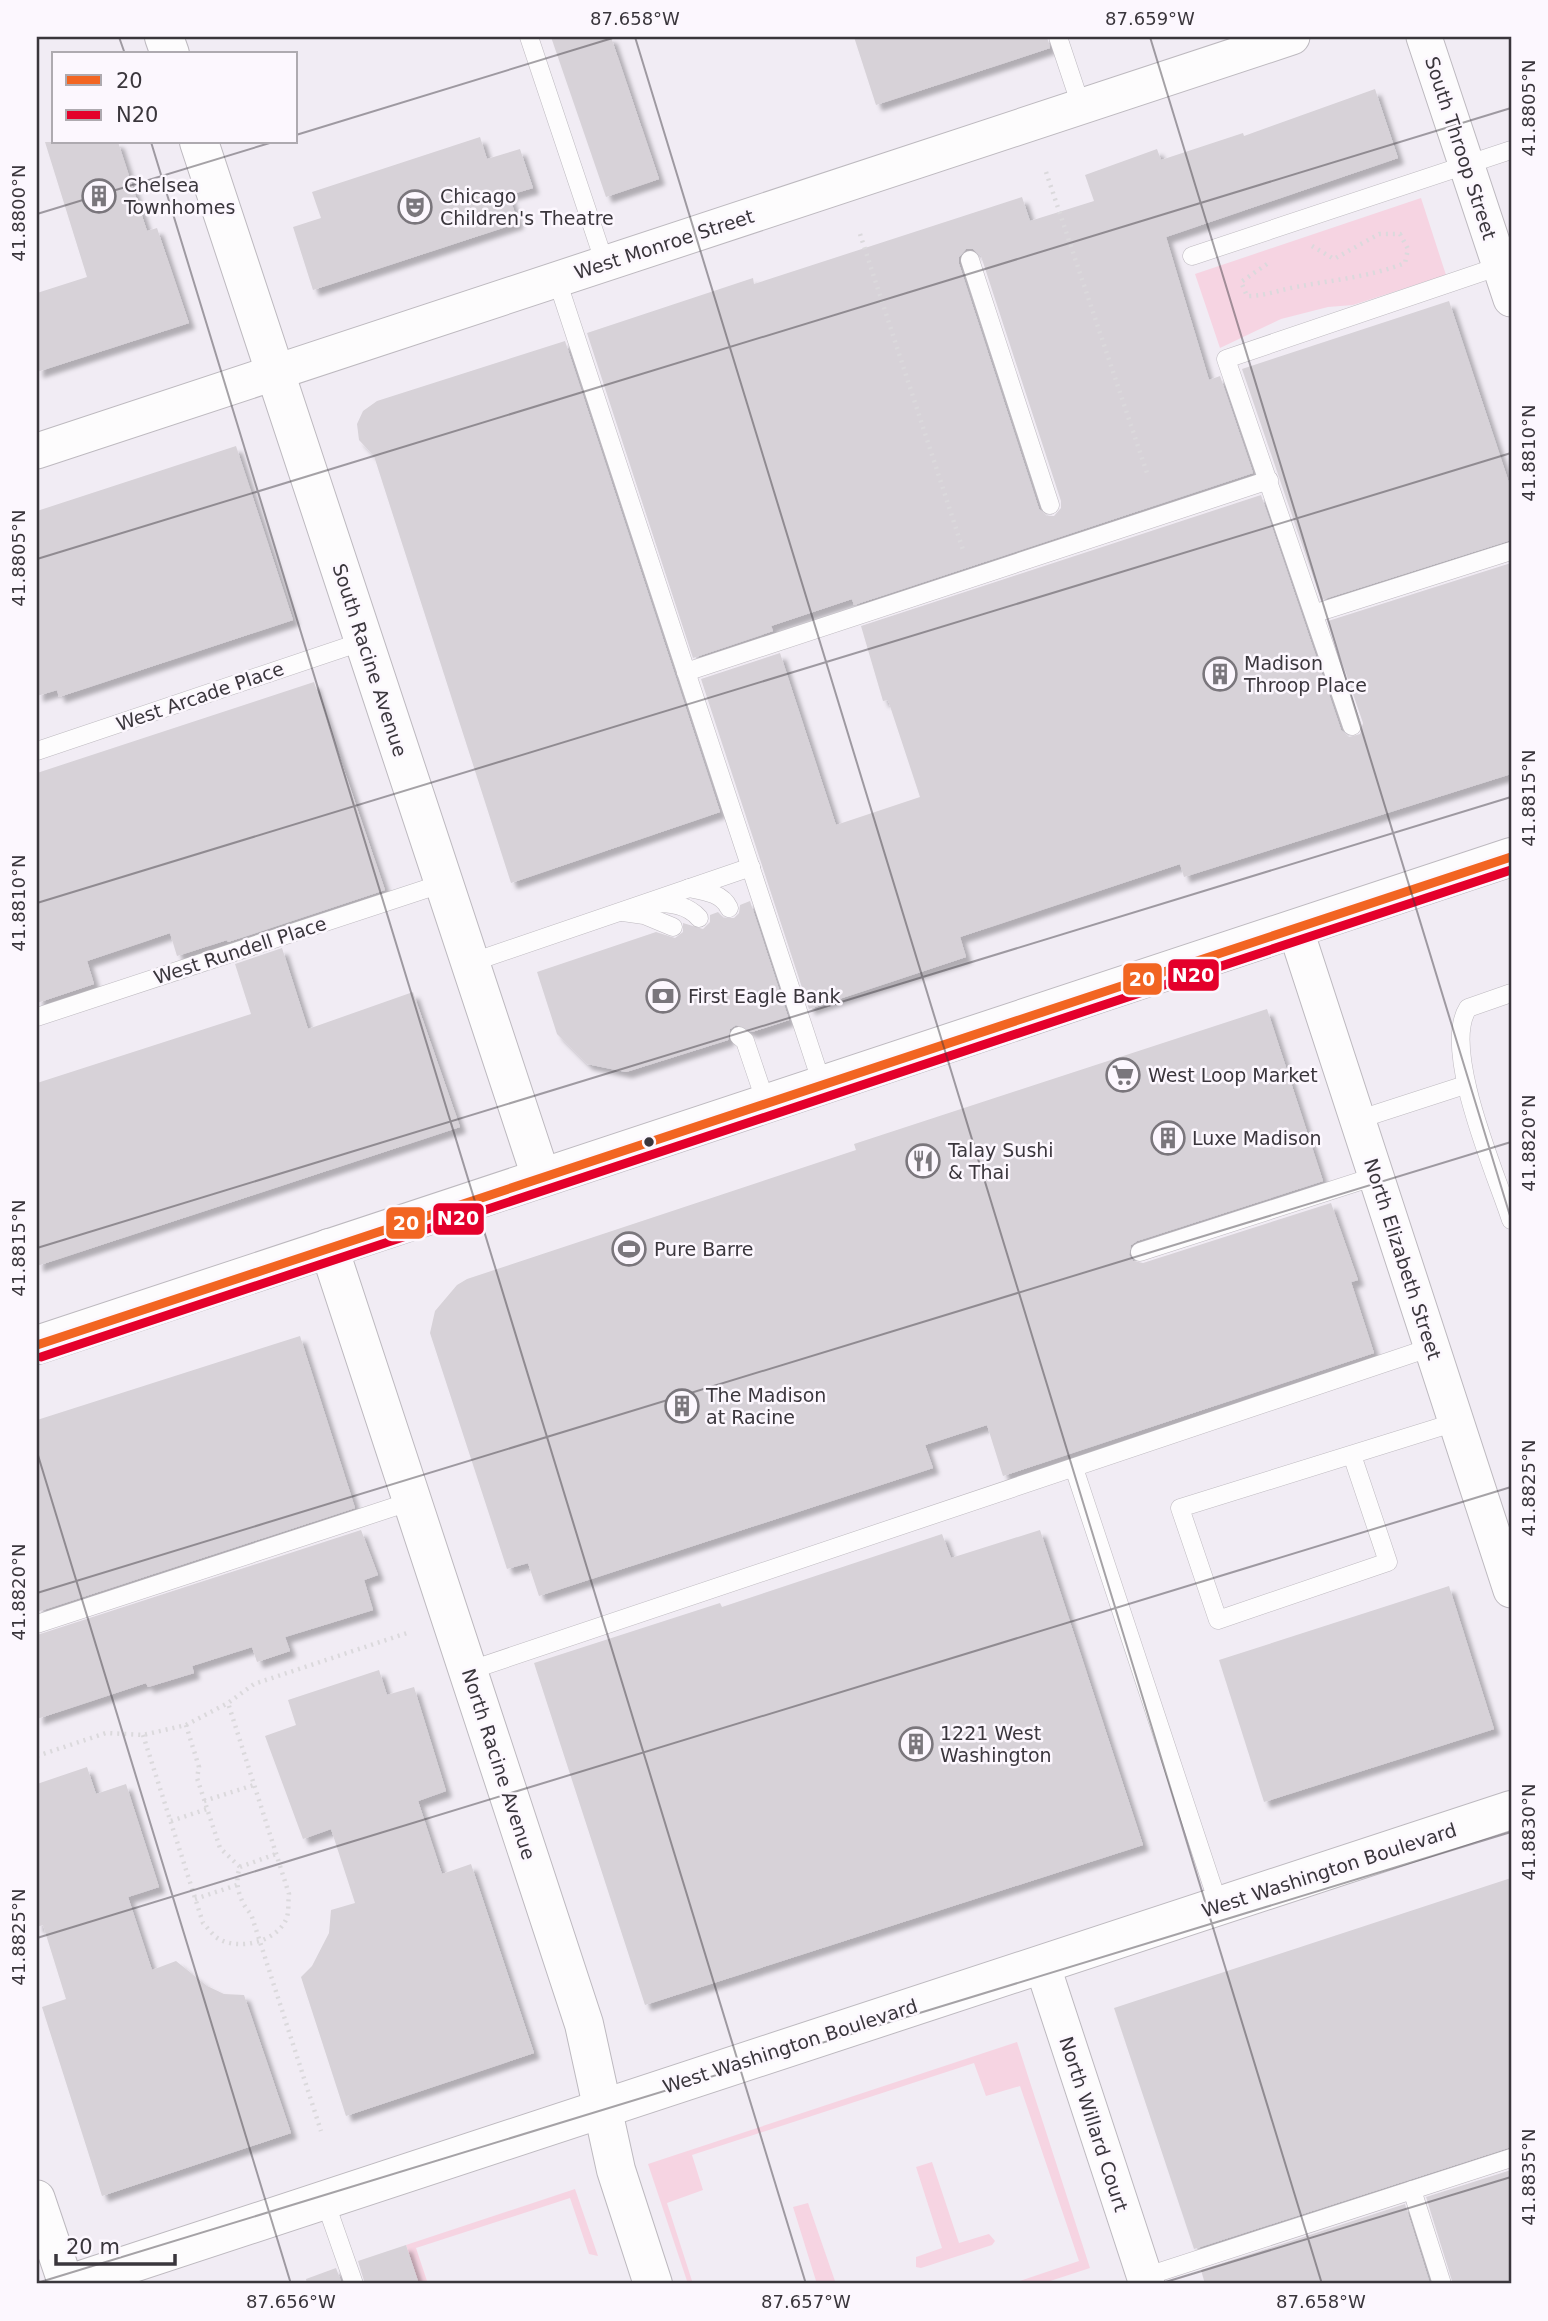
<svg xmlns="http://www.w3.org/2000/svg" width="1548" height="2321" font-family="'DejaVu Sans',sans-serif">
<style>
.green{fill:#f6d4e2}
.building{fill:#d7d2d8;fill-rule:evenodd;filter:url(#shadow)}
.lines{fill:none;stroke-linecap:round;stroke-linejoin:round}
.service-casing{stroke:#bdb9bf;stroke-width:19}
.minor-casing{stroke:#bdb9bf;stroke-width:37}
.tertiary-casing{stroke:#bdb9bf;stroke-width:40}
.secondary-casing{stroke:#bdb9bf;stroke-width:40}
.path{stroke:#dbd9dc;stroke-width:4.5;stroke-dasharray:2 5;stroke-linecap:butt}
.service{stroke:#fdfcfd;stroke-width:18}
.minor{stroke:#fdfcfd;stroke-width:35}
.tertiary{stroke:#fdfcfd;stroke-width:38}
.secondary{stroke:#fdfcfd;stroke-width:38}
.bus-1-casing{stroke:#fcf7fe;stroke-width:14}
.bus-2-casing{stroke:#fcf7fe;stroke-width:14}
.bus-1{stroke:#f26522;stroke-width:9}
.bus-2{stroke:#e4002b;stroke-width:9}
.ticks{fill:none;stroke:#3a363c;stroke-width:2;stroke-opacity:0.45}
.bus-dot{fill:#3a363c;stroke:#fcf7fe;stroke-width:2.5}
.labels{text-anchor:middle;stroke-width:5;stroke-linejoin:round;paint-order:stroke}
.street-label{font-size:19px;fill:#3a363c;stroke:#fcf7fe}
.poi-label{font-size:19px;fill:#3a363c;stroke:#fcf7fe;text-anchor:start}
.line-badge{stroke:#fcf7fe;stroke-width:2.5}
.badge-label{font-size:19px;text-anchor:middle;font-weight:bold;fill:#fff}
.neatline{fill:none;stroke:#3a363c;stroke-width:2.5}
.ticks-label{font-size:18px;text-anchor:middle;fill:#3a363c}
</style>
<defs>
<filter id="shadow"><feDropShadow dx="6" dy="6" stdDeviation="2" flood-color="#0004"/></filter>
</defs>
<rect width="100%" height="100%" fill="#f1ecf4"/>
<g class="green">
<path d="M1421 198 1446 275 1353 305 1328 307 1281 319 1220 348 1195 274Z"/>
<path d="M1017 2042 1090 2268 1041 2284H1011L1079 2261 1020 2086 986 2096 974 2063 692 2155 703 2190 667 2203 693 2284H688L648 2164Z"/>
<path d="M932 2162 959 2243 989 2234 995 2241 992 2245 921 2268 916 2267V2257L942 2248 916 2167Z"/>
<path d="M575 2189 598 2256 589 2254 570 2198 416 2248 428 2284H419L406 2245Z"/>
<path d="M808 2203 836 2284H817L793 2207Z"/>
</g>
<g class="building">
<path d="M551 37H611L659 179 606 197Z"/>
<path d="M854 37H1047L1050 48 876 105Z"/>
<path d="M1375 89 1398 158 1166 237 1209 380 1220 376 1253 473 854 605 852 599 771 626 773 631 693 658 587 333 753 278 754 284 1022 197 1030 221 1094 201 1085 175 1157 149 1161 160 1243 133 1244 136ZM966 249H973L981 256 1061 501V508L1054 516H1047L1039 509 959 264V257Z"/>
<path d="M480 137 487 159 520 149 533 188 509 195 518 223 313 290 293 227 321 218 312 192Z"/>
<path d="M45 142H118L147 231 157 228 189 323 37 372V293L87 277Z"/>
<path d="M1449 301 1511 489V540L1321 600 1242 369Z"/>
<path d="M565 341 720 812 511 883 374 456 359 440 357 424 363 411 377 401Z"/>
<path d="M236 446 293 620 59 697 57 690 37 696V511Z"/>
<path d="M1261 495 1341 730 1349 737 1360 734 1363 723 1328 621 1511 563V774L1184 877 1180 864 960 937 966 957 809 1009 701 679 780 653 836 825 920 797 888 700 883 701 861 626Z"/>
<path d="M314 682 385 890 228 942 227 940 177 956 170 933 87 961 94 984 37 1003V773Z"/>
<path d="M750 901 789 1020 752 1032 736 1025 730 1029 728 1040 626 1072 587 1064 557 1034 537 972 656 932 675 938 683 932V923L703 929 710 922V915L718 912 724 918H734L739 913 740 905Z"/>
<path d="M282 948 308 1029 413 992 460 1127 37 1266V1083L251 1014 235 964Z"/>
<path d="M1267 1009 1323 1181 1137 1241 1131 1245 1129 1255 1133 1261 1143 1263 1331 1203 1358 1280 1351 1282 1374 1353 1003 1476 987 1425 925 1445 933 1468 539 1596 528 1563 507 1569 430 1333 435 1311 457 1285 467 1279 856 1150 854 1144Z"/>
<path d="M300 1336 355 1508 37 1612V1420Z"/>
<path d="M361 1530 378 1575 364 1580 373 1610 285 1637 290 1651 257 1662 252 1647 192 1666 194 1673 148 1687 146 1683 37 1719V1635Z"/>
<path d="M1040 1530 1143 1845 645 2005 534 1663 720 1603 722 1607 942 1534 951 1558Z"/>
<path d="M1449 1586 1494 1729 1264 1802 1219 1660Z"/>
<path d="M379 1670 387 1695 414 1687 446 1791 418 1801 442 1874 471 1864 534 2053 346 2116 301 1977 312 1966 329 1933 331 1910 355 1903 331 1829 303 1839 265 1736 296 1725 288 1700Z"/>
<path d="M87 1767 96 1794 126 1784 159 1887 128 1897 152 1970 176 1961 207 1986 224 1994 244 1995 291 2133 102 2196 42 2007 66 1999 43 1925 37 1927V1784Z"/>
<path d="M1511 1878V2147L1194 2249 1114 2008Z"/>
<path d="M1511 2170V2284H1453L1426 2197Z"/>
<path d="M1405 2204 1430 2284H1205L1201 2270Z"/>
<path d="M406 2245 419 2284H365L358 2261Z"/>
<path d="M336 2268 342 2284H307L306 2279Z"/>
</g>
<g class="lines">
<defs>
<g id="service">
<path d="M529 37 605 264"/>
<path d="M1058 37 1081 106"/>
<path d="M1192 256 1511 150"/>
<path d="M970 260 1050 505"/>
<path d="M557 280 822 1084"/>
<path d="M1316 613 1511 551"/>
<path d="M686 672 1269 480"/>
<path d="M1352 726 1226 359 1500 266"/>
<path d="M37 751 364 641"/>
<path d="M689 888C704 891 722 893 729 908"/>
<path d="M654 903C671 903 688 905 699 918"/>
<path d="M623 912 644 915 673 927"/>
<path d="M470 963 751 867"/>
<path d="M1511 993 1468 1008C1441 1049 1496 1174 1511 1220"/>
<path d="M37 1017 444 883"/>
<path d="M739 1036 745 1041 766 1103"/>
<path d="M1357 1120 1465 1085"/>
<path d="M1140 1252 1376 1176"/>
<path d="M1352 1455 1388 1562 1218 1620 1180 1508 1456 1422"/>
<path d="M1074 1468 1219 1906"/>
<path d="M37 1624 412 1501"/>
<path d="M468 1671 1432 1347"/>
<path d="M1412 2190 1442 2284"/>
<path d="M325 2201 354 2284"/>
<path d="M1144 2277 1511 2158"/>
</g>
<g id="minor">
<path d="M1424 37 1511 299"/>
<path d="M37 451 1292 37"/>
<path d="M1295 928 1511 1590"/>
<path d="M1042 1964 1147 2284"/>
<path d="M37 2198 66 2284"/>
</g>
<g id="tertiary">
<path d="M164 37 170 54"/>
<path d="M199 142 541 1177"/>
<path d="M329 1248 584 2024 616 2170 653 2284"/>
<path d="M69 2284 1511 1810"/>
</g>
<path id="secondary" d="M37 1345 1511 857"/>
</defs>
<use href="#service" class="service-casing"/>
<use href="#minor" class="minor-casing"/>
<use href="#tertiary" class="tertiary-casing"/>
<use href="#secondary" class="secondary-casing"/>
<g class="path">
<path d="M1046 172 1147 473"/>
<path d="M860 234 964 553"/>
<path d="M1267 264 1241 282 1247 296C1265 296 1279 290 1296 287 1332 280 1370 277 1405 263L1408 249 1400 234H1379L1334 259 1312 246"/>
<path d="M186 1725 199 1767 197 1778 220 1848 240 1867C234 1883 239 1901 251 1914L321 2131"/>
<path d="M143 1735 203 1923C208 1928 213 1936 219 1939 240 1951 279 1941 287 1917 289 1910 288 1901 289 1894L228 1703"/>
<path d="M37 1756 106 1733 143 1735 186 1725 228 1703 254 1684 407 1633"/>
<path d="M204 1801 254 1785"/>
<path d="M171 1821 207 1809"/>
<path d="M240 1867 276 1854"/>
<path d="M195 1899 237 1885"/>
</g>
<use href="#service" class="service"/>
<use href="#minor" class="minor"/>
<use href="#tertiary" class="tertiary"/>
<use href="#secondary" class="secondary"/>
<defs>
<path id="bus-1" d="M37 1345 1511 857"/>
<path id="bus-2" d="M41 1357 1511 870"/>
</defs>
<use href="#bus-1" class="bus-1-casing"/>
<use href="#bus-2" class="bus-2-casing"/>
<use href="#bus-1" class="bus-1"/>
<use href="#bus-2" class="bus-2"/>
</g>
<path class="ticks" d="M119 37 125 54M635 37 1322 2284M1150 37 1511 1219M296 135 616 37M151 142 806 2284M37 214 273 142M37 559 1511 108M37 903 1511 453M37 1248 1511 797M37 1452 291 2284M37 1593 1511 1142M37 1938 1511 1487M37 2283 1511 1832M1159 2284 1511 2177"/>
<defs>
<symbol id="building-ring" viewBox="-11 -11 22 22"><circle r="9.5" fill="#fcf7fe" stroke="#7a767c" stroke-width="1.5"/><path d="M-4-6H4V6H1V3H-1V6H-4ZM-2.5-4.3h1.7v1.8h-1.7ZM.8-4.3h1.7v1.8H.8ZM-2.5-1h1.7V.8h-1.7ZM.8-1h1.7V.8H.8Z" fill="#7a767c"/></symbol>
<symbol id="theatre-ring" viewBox="-11 -11 22 22"><circle r="9.5" fill="#fcf7fe" stroke="#7a767c" stroke-width="1.5"/><path d="M-5-5.5Q0-4 5-5.5V0Q5 5 0 6Q-5 5-5 0ZM-3.3-2.5H-1v1.5H-3.3ZM1-2.5H3.3v1.5H1ZM-2.8 1Q0 5.5 2.8 1Z" fill="#7a767c"/></symbol>
<symbol id="bank-ring" viewBox="-11 -11 22 22"><circle r="9.5" fill="#fcf7fe" stroke="#7a767c" stroke-width="1.5"/><path d="M-6-4H6V4H-6ZM0-2.3a2.3 2.3 0 1 0 0 4.6a2.3 2.3 0 1 0 0-4.6Z" fill="#7a767c"/></symbol>
<symbol id="supermarket-ring" viewBox="-11 -11 22 22"><circle r="9.5" fill="#fcf7fe" stroke="#7a767c" stroke-width="1.5"/><path d="M-6-5.5h2.5l.6 2H6L4.5 2H-2.5L-4.4-4H-6ZM-1.5 3.2a1.3 1.3 0 1 0 .1 0ZM3 3.2a1.3 1.3 0 1 0 .1 0Z" fill="#7a767c"/></symbol>
<symbol id="restaurant-ring" viewBox="-11 -11 22 22"><circle r="9.5" fill="#fcf7fe" stroke="#7a767c" stroke-width="1.5"/><path d="M-5-6h1v4h1v-4h1v4h1v-4h1v5L-1.5 .5V6h-2V.5L-5-1ZM5-6V6H3V1.5H1.5Q1.5-4 5-6Z" fill="#7a767c"/></symbol>
<symbol id="stadium-ring" viewBox="-11 -11 22 22"><circle r="9.5" fill="#fcf7fe" stroke="#7a767c" stroke-width="1.5"/><path d="M0-5a6.5 5 0 1 0 0 10a6.5 5 0 1 0 0-10ZM-3.5-1.8h7v3.6h-7Z" fill="#7a767c"/></symbol>
</defs>
<g fill-rule="evenodd">
<use href="#building-ring" x="80" y="177" width="38" height="38"/>
<use href="#theatre-ring" x="396" y="188" width="38" height="38"/>
<use href="#building-ring" x="1201" y="655" width="38" height="38"/>
<use href="#bank-ring" x="644" y="977" width="38" height="38"/>
<use href="#supermarket-ring" x="1104" y="1056" width="38" height="38"/>
<use href="#building-ring" x="1149" y="1119" width="38" height="38"/>
<use href="#restaurant-ring" x="904" y="1142" width="38" height="38"/>
<use href="#stadium-ring" x="610" y="1230" width="38" height="38"/>
<use href="#building-ring" x="663" y="1387" width="38" height="38"/>
<use href="#building-ring" x="897" y="1725" width="38" height="38"/>
</g>
<circle class="bus-dot" cx="649" cy="1142" r="6"/>
<g class="labels">
<g class="street-label">
<text transform="translate(1461 148) rotate(72)" y="7">South Throop Street</text>
<text transform="translate(664 244) rotate(-18)" y="7">West Monroe Street</text>
<text transform="translate(370 660) rotate(72)" y="7">South Racine Avenue</text>
<text transform="translate(200 696) rotate(-19)" y="7">West Arcade Place</text>
<text transform="translate(240 950) rotate(-18)" y="7">West Rundell Place</text>
<text transform="translate(1403 1259) rotate(72)" y="7">North Elizabeth Street</text>
<text transform="translate(499 1764) rotate(72)" y="7">North Racine Avenue</text>
<text transform="translate(1329 1870) rotate(-18)" y="7">West Washington Boulevard</text>
<text transform="translate(790 2046) rotate(-18)" y="7">West Washington Boulevard</text>
<text transform="translate(1094 2124) rotate(72)" y="7">North Willard Court</text>
</g>
<g class="poi-label">
<text x="124" y="192">Chelsea<tspan x="124" dy="22">Townhomes</tspan></text>
<text x="440" y="203">Chicago<tspan x="440" dy="22">Children's Theatre</tspan></text>
<text x="1244" y="670">Madison<tspan x="1244" dy="22">Throop Place</tspan></text>
<text x="688" y="1003">First Eagle Bank</text>
<text x="1148" y="1082">West Loop Market</text>
<text x="1192" y="1145">Luxe Madison</text>
<text x="948" y="1157">Talay Sushi<tspan x="948" dy="22">&amp; Thai</tspan></text>
<text x="654" y="1256">Pure Barre</text>
<text x="706" y="1402">The Madison<tspan x="706" dy="22">at Racine</tspan></text>
<text x="940" y="1740">1221 West<tspan x="940" dy="22">Washington</tspan></text>
</g>
</g>
<g class="line-badge">
<rect x="1167" y="958" width="53" height="34" rx="7" fill="#e4002b"/>
<rect x="1122" y="962" width="41" height="34" rx="7" fill="#f26522"/>
<rect x="432" y="1202" width="53" height="34" rx="7" fill="#e4002b"/>
<rect x="385" y="1206" width="41" height="34" rx="7" fill="#f26522"/>
</g>
<g class="badge-label">
<text x="1193" y="982">N20</text>
<text x="1142" y="986">20</text>
<text x="458" y="1225">N20</text>
<text x="406" y="1230">20</text>
</g>
<rect width="1548" height="2321" fill="none" stroke="#fcf7fe" stroke-width="77"/>
<rect x="52" y="52" width="245" height="91" fill="#fcf7fe" stroke="#aeaab0" stroke-width="2"/>
<rect x="66" y="75" width="35" height="10" fill="#f26522" stroke="#aeaab0" stroke-width="2"/>
<text x="116" y="88" font-size="21" fill="#3a363c">20</text>
<rect x="66" y="110" width="35" height="10" fill="#e4002b" stroke="#aeaab0" stroke-width="2"/>
<text x="116" y="122" font-size="21" fill="#3a363c">N20</text>
<path d="M56 2254v10h119v-10" fill="none" stroke="#3a363c" stroke-width="3.5"/>
<text x="66" y="2254" font-size="21" fill="#3a363c" stroke="#fcf7fe" stroke-width="5" paint-order="stroke">20 m</text>
<rect x="38" y="38" width="1472" height="2244" class="neatline"/>
<g class="ticks-label">
<text x="635" y="25">87.658°W</text>
<text x="1150" y="25">87.659°W</text>
<text transform="translate(1529 108) rotate(-90)" y="6">41.8805°N</text>
<text transform="translate(19 213) rotate(-90)" y="6">41.8800°N</text>
<text transform="translate(1529 453) rotate(-90)" y="6">41.8810°N</text>
<text transform="translate(19 558) rotate(-90)" y="6">41.8805°N</text>
<text transform="translate(1529 798) rotate(-90)" y="6">41.8815°N</text>
<text transform="translate(19 903) rotate(-90)" y="6">41.8810°N</text>
<text transform="translate(1529 1143) rotate(-90)" y="6">41.8820°N</text>
<text transform="translate(19 1248) rotate(-90)" y="6">41.8815°N</text>
<text transform="translate(1529 1488) rotate(-90)" y="6">41.8825°N</text>
<text transform="translate(19 1592) rotate(-90)" y="6">41.8820°N</text>
<text transform="translate(1529 1832) rotate(-90)" y="6">41.8830°N</text>
<text transform="translate(19 1937) rotate(-90)" y="6">41.8825°N</text>
<text transform="translate(1529 2177) rotate(-90)" y="6">41.8835°N</text>
<text x="291" y="2308">87.656°W</text>
<text x="806" y="2308">87.657°W</text>
<text x="1321" y="2308">87.658°W</text>
</g>
</svg>
